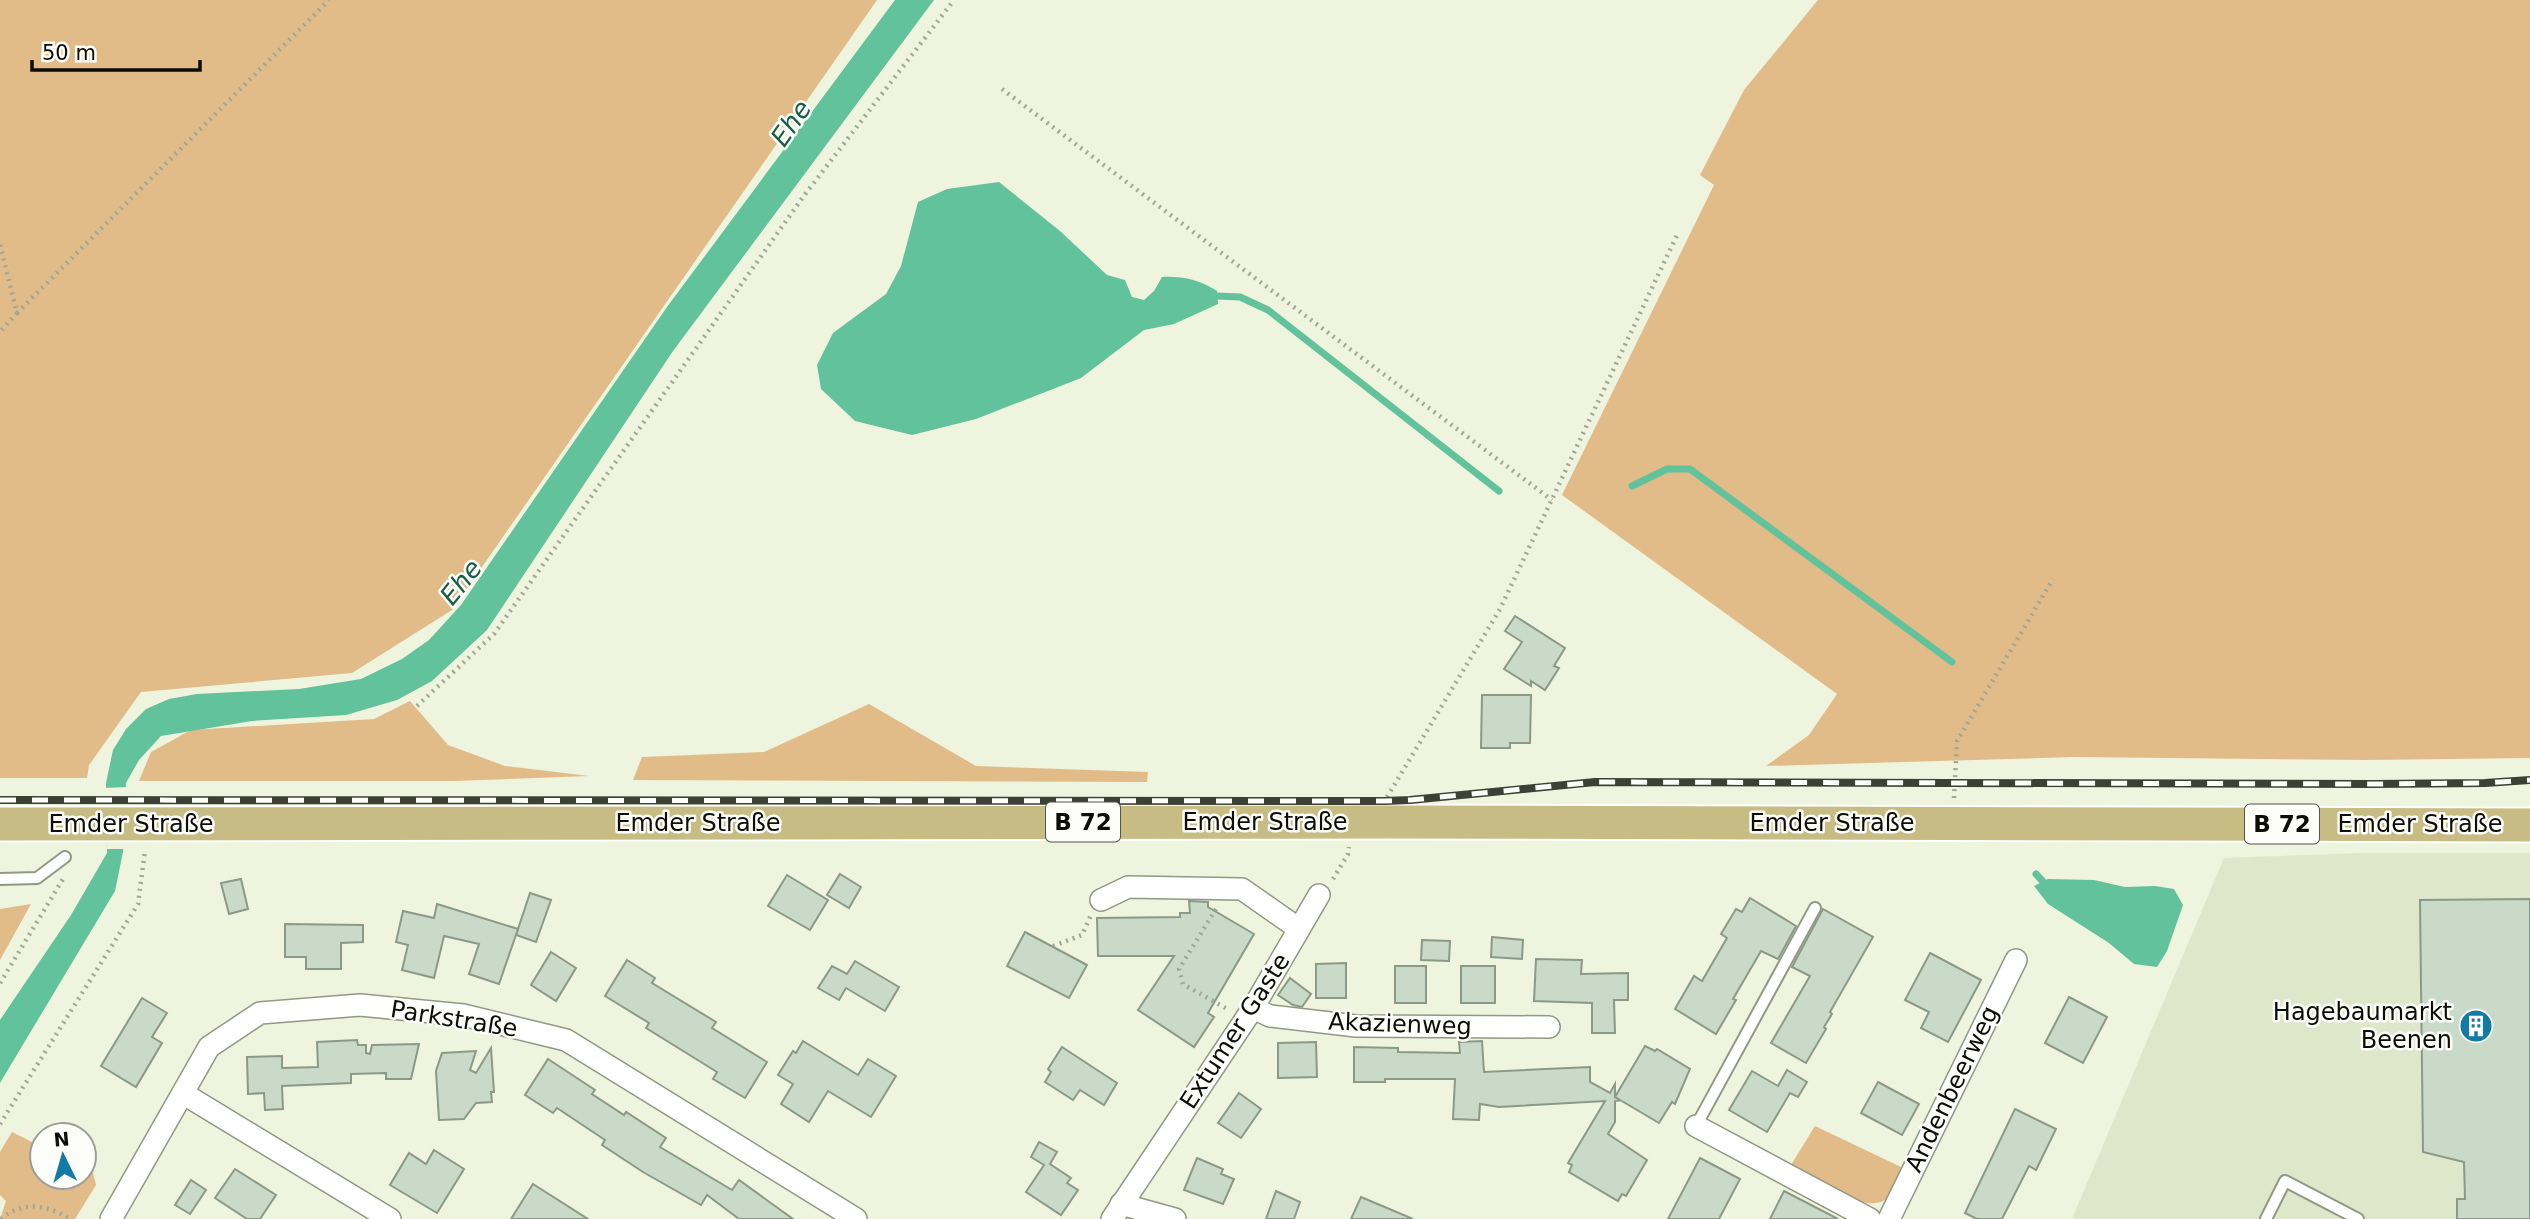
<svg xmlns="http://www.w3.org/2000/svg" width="2530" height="1219" font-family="'DejaVu Sans',sans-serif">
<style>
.built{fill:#dfe7ca}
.green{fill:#e1bb88}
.water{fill:#61c29b}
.pier{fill:#eef4dd}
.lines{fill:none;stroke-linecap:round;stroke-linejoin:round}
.stream{stroke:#61c29b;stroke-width:7}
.building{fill:#cadac8;stroke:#8a9988;stroke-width:2}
.lane-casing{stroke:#939884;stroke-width:14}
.street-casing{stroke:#939884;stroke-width:24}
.primary-casing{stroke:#fff;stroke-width:37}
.path{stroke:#a2a795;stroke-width:4.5;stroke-dasharray:2 5;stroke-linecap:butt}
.lane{stroke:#fff;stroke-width:10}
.street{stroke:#fff;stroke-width:21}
.primary{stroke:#c8bc85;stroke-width:33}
.rail-casing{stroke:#3d4035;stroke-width:8}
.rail{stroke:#fdfefa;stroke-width:5;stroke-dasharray:16;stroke-linecap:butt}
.labels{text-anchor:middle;stroke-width:5;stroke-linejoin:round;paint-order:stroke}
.shield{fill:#fdfefa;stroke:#54554f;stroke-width:2}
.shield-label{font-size:23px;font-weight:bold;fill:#0b0d06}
.street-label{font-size:24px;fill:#0b0d06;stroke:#fdfefa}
.poi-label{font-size:24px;fill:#0b0d06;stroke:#fdfefa;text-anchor:end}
.water-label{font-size:26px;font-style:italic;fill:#156046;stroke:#fdfefa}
</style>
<rect width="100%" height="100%" fill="#eef4dd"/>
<path class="built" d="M2361 853H2530V1219H2072L2224 858Z"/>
<g class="green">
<path d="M0 0H877L452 610 352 673 141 692 89 765 87 778H0Z"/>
<path d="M1818 0H2530V758L2365 760 2075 757 1766 766 1809 735 1837 694 1562 495 1714 185 1700 175 1744 90Z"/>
<path d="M410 701 448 745 505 766 589 776 454 781H139L151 752 191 730 374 719Z"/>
<path d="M869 704 976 766 1148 772 1147 782 633 780 642 757 764 752Z"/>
<path d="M31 904 0 960V909Z"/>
<path d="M1815 1126 1903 1168C1892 1191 1890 1210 1859 1201L1791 1165Z"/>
<path d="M12 1132 42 1147V1177H84V1168L93 1173 96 1185 75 1219H0L6 1201 0 1195V1152Z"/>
</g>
<g class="water">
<path d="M895 0H934L673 351 487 630 432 681 397 700 346 715 252 721 161 736 139 760 126 783 123 852 115 891 0 1083V1020L71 915 107 853 106 783 113 750 126 729 146 709 169 699 197 694 299 689 361 679 402 659 429 640 461 605 667 307Z"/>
<path d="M999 182 1060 231 1107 275 1125 280 1132 297 1144 300 1154 291 1162 277C1182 276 1200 280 1217 291L1218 304 1174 324 1144 330 1081 378 976 419 912 435 855 421 821 389 817 365 833 333 886 294 901 266 918 202 947 189Z"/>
<path d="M2048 879 2094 880 2125 887 2155 886 2174 889 2183 905 2167 951 2157 967 2134 964 2109 943 2048 904 2034 886Z"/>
</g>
<path class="pier" d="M129 787 126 849H107L102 788Z"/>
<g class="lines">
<g class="stream">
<path d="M1217 296 1240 297 1268 310 1499 491"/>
<path d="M1632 486 1667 469H1690L1952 662"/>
<path d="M2036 874 2049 888"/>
</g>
</g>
<g class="building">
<path d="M1515 616 1565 648 1554 666 1559 668 1545 690 1531 681V686L1504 669 1522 642 1505 631Z"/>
<path d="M1482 695H1531L1530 743H1510V748H1481Z"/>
<path d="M840 874 861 887 849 908 827 895Z"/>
<path d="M787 875 828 900 810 930 768 906Z"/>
<path d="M241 879 248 909 229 914 221 883Z"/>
<path d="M530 893 551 900 536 942 516 935Z"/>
<path d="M1750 898 1796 926 1778 959 1761 951 1733 999 1736 1000 1716 1034 1675 1009 1694 976 1702 981 1727 938 1721 934 1736 909 1742 912Z"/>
<path d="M2530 899V1219H2457V1199H2465L2464 1162 2423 1152 2420 900Z"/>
<path d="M1189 901 1208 902V907L1254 934 1208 1013 1214 1017 1194 1047 1138 1010 1174 956H1098L1097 918 1180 917V913H1190Z"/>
<path d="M437 904 518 929 499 984 469 974 479 944 444 936 434 978 402 970 408 945 396 942 403 911 434 918Z"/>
<path d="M1823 909 1873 937 1830 1012 1832 1014 1824 1027 1826 1029 1806 1063 1771 1043 1810 976 1792 967Z"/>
<path d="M285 924 363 925V942L341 943V969H306V957H285Z"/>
<path d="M1025 932 1087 965 1069 998 1007 966Z"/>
<path d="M1492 937 1523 940 1522 959 1491 957Z"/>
<path d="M1422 940 1450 941 1449 961 1421 960Z"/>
<path d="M551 952 576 968 556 1001 531 985Z"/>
<path d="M1930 953 1981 980 1948 1042 1921 1028 1929 1012 1905 1000Z"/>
<path d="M1536 959 1582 960 1581 974 1628 973V1000H1614L1615 1033H1592V1003L1534 1001Z"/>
<path d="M627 960 655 978 652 983 716 1022 712 1028 767 1062 745 1098 713 1079 717 1072 646 1028 649 1023 605 996Z"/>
<path d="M855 961 899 987 885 1011 846 988 839 1000 818 988 832 966 847 974Z"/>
<path d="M1346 963V998H1316V964Z"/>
<rect x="1395" y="966" width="31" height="37"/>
<rect x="1461" y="966" width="34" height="37"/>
<path d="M1290 978 1311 994 1302 1007 1293 1005 1278 995Z"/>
<path d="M2069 997 2107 1017 2083 1063 2045 1043Z"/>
<path d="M142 998 167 1013 152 1037 162 1043 136 1087 101 1066Z"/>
<path d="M357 1040 358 1045H366V1053L370 1054 372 1045 419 1044 411 1079H386V1073L351 1074V1083L282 1086 283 1109 265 1110 264 1093 248 1094 247 1057 282 1056V1068L318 1067 317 1042Z"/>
<path d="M803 1041 858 1075 868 1059 896 1076 871 1117 828 1091 809 1122 781 1104 793 1084 778 1075 793 1051 796 1053Z"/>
<path d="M1482 1041 1484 1072 1590 1067V1082L1610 1093 1615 1084V1097L1622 1100 1615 1101V1122L1608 1134 1647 1160 1626 1196 1622 1194 1618 1201 1569 1172 1572 1165 1568 1163 1605 1101 1499 1107 1480 1104 1479 1120 1453 1119 1455 1079H1385V1082H1354V1047L1398 1048V1052L1460 1053 1459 1042Z"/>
<path d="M1316 1042 1317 1077 1278 1078V1043Z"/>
<path d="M1645 1046 1655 1051 1657 1049 1690 1069 1675 1104 1672 1102 1659 1123 1615 1097Z"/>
<path d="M1062 1047 1117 1083 1104 1105 1080 1090 1073 1100 1045 1082 1051 1072 1048 1069Z"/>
<path d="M491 1048 494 1092H491L492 1102 476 1103 464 1119 439 1120 436 1071 442 1053 476 1051 470 1070 476 1073Z"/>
<path d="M548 1059 595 1090 592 1094 624 1115 626 1112 666 1138 660 1147 732 1190 739 1180 793 1219H739L707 1195 701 1205 643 1172 602 1145 605 1140 557 1108 553 1113 525 1095Z"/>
<path d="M1787 1070 1807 1082 1798 1097 1790 1093 1767 1132 1729 1110 1752 1071 1778 1086Z"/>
<path d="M1878 1082 1919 1104 1902 1135 1861 1113Z"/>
<path d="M1239 1093 1261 1109 1241 1138 1218 1123Z"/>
<path d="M2015 1109 2056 1129 2036 1170 2029 1166 2002 1219H1977L1965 1213Z"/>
<path d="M1039 1142 1057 1152 1050 1164 1071 1178 1067 1183 1078 1190 1061 1215 1026 1192 1044 1165 1031 1157Z"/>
<path d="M434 1150 464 1169 437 1213 390 1185 409 1153 426 1164Z"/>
<path d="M1197 1158 1223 1169 1221 1174 1234 1179 1223 1204 1184 1190Z"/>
<path d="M1700 1158 1740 1179 1719 1219H1668Z"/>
<path d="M235 1169 276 1195 260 1219H247L215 1198Z"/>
<path d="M191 1180 206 1190 190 1214 175 1205Z"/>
<path d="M533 1184 588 1219H511Z"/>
<path d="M1276 1191 1300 1202 1294 1219H1266Z"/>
<path d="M1784 1191 1838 1219H1770Z"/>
<path d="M1361 1197 1413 1219H1351Z"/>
</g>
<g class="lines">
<defs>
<g id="lane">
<path d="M0 879 37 878 65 857"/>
<path d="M1696 1126 1815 908"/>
<path d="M2266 1219 2285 1181 2358 1219"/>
</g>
<g id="street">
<path d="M1101 900 1128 887 1242 889 1299 929"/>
<path d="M1253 1008 1270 1016 1356 1026 1549 1027"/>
<path d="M184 1094 390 1219"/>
<path d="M1696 1126 1870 1219"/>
<path d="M1121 1204 1175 1219"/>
<path d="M111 1219 209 1047 260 1013 360 1005 463 1015 566 1040 856 1219"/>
<path d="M1112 1219 1253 1008 1319 895"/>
<path d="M1889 1219 2016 960"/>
</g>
<path id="primary" d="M0 824 1384 822 2530 825"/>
</defs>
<use href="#lane" class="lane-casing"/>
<use href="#street" class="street-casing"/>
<use href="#primary" class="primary-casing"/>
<g class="path">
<path d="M1002 89 1552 500"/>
<path d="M0 245 17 313 0 332"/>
<path d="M17 313 329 0"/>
<path d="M417 706 494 634 803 197 954 0"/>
<path d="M1387 797 1500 609 1678 233"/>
<path d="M1954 798 1957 741 2053 579"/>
<path d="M1333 879 1348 854 1349 847"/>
<path d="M1216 909 1179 969 1183 984 1229 1010"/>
<path d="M1053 946 1082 935 1091 915"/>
<path d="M0 983 63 879"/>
<path d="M0 1124 138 904 145 851"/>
<path d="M1 1219C23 1200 47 1205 70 1219"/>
</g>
<use href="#lane" class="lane"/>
<use href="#street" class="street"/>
<use href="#primary" class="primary"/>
<defs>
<path id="rail" d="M0 800 1385 801 1410 800 1595 782 2373 784 2485 783 2530 780"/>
</defs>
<use href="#rail" class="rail-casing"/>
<use href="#rail" class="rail"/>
</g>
<defs>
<symbol id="building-disc" viewBox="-11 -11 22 22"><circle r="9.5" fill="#1379a5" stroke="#fdfefa"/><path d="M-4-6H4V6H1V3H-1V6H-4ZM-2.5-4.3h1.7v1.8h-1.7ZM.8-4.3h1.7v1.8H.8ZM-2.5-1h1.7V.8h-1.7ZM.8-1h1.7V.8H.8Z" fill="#fff"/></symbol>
</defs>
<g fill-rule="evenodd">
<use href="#building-disc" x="2457" y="1007" width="38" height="38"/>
</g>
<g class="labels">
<g class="shield">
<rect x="1046" y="802.5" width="74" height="39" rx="5"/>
<rect x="2245" y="804.5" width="74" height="39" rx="5"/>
</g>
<g class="shield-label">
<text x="1083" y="830">B 72</text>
<text x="2282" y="832">B 72</text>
</g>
<g class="street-label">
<text x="1265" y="830">Emder Straße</text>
<text x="698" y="831">Emder Straße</text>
<text x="1832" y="831">Emder Straße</text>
<text x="131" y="832">Emder Straße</text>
<text x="2420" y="832">Emder Straße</text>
<text transform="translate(454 1019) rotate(9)" y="8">Parkstraße</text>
<text transform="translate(1400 1024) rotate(2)" y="8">Akazienweg</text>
<text transform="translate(1235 1031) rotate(-57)" y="8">Extumer Gaste</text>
<text transform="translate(1952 1089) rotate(-64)" y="8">Andenbeerweg</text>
</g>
<g class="poi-label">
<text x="2452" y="1020">Hagebaumarkt<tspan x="2452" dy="28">Beenen</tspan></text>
</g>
<g class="water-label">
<text transform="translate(791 123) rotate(-55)" y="9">Ehe</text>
<text transform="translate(461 582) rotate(-51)" y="9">Ehe</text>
</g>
</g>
<g transform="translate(63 1156) rotate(355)"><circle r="33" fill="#fdfefa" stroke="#9c9e98" stroke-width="2"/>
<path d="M0-5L12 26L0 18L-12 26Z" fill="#1379a5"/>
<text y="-10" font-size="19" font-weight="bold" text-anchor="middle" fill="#0b0d06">N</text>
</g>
<path d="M32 60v10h168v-10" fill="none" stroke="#0b0d06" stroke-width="3.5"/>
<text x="42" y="60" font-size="21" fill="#0b0d06" stroke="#fdfefa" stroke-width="5" paint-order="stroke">50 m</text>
</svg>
